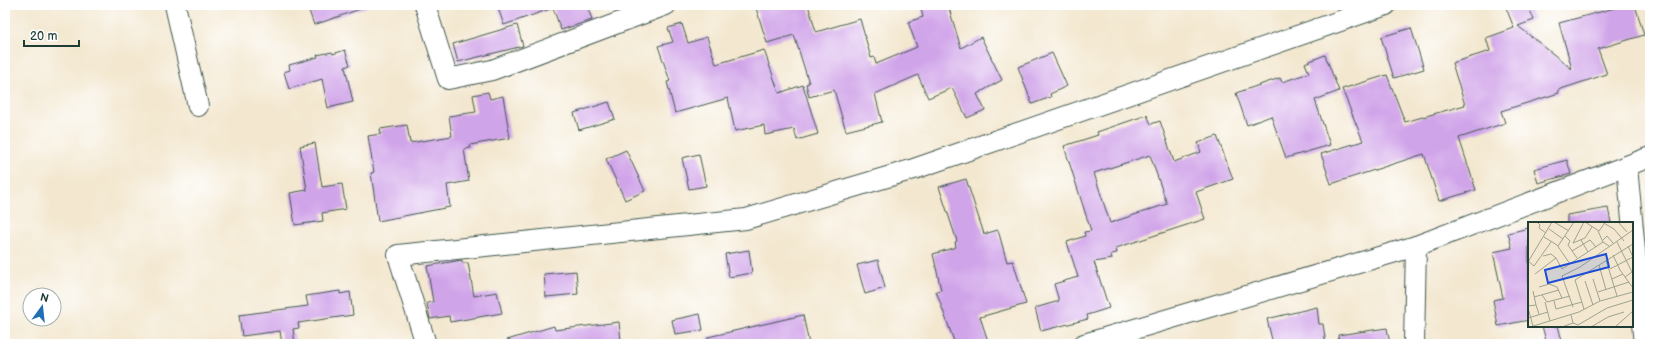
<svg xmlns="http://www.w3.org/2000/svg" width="1655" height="349" font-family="'Balsamiq Sans',sans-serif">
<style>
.building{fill:#d0a4e9;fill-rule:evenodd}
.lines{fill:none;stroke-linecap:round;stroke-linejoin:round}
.street-casing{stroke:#3f564b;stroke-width:22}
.street{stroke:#fff;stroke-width:20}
.inset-road{fill:none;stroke:#9ea391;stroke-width:1}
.view{fill:#1d4ed8;fill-opacity:0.15;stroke:#1d4ed8;stroke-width:2}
.inset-edge{fill:none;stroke:#1f3d34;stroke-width:2}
</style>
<rect width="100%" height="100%" fill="#fff"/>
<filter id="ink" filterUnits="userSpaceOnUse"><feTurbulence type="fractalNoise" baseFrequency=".025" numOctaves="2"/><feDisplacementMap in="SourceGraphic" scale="8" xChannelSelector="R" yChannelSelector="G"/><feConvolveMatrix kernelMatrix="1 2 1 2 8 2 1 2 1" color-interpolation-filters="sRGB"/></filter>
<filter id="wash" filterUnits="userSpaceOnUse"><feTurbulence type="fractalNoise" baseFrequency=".012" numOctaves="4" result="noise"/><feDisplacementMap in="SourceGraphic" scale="16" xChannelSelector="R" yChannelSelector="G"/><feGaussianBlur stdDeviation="0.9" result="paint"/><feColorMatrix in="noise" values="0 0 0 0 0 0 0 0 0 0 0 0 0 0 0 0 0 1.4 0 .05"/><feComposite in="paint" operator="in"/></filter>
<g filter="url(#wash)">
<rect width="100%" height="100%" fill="#f3e7cf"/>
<g id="blocks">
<g class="building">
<path d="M307 5H365L366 7 314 25Z"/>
<path d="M497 5H587L592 20 561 30 553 8 504 25Z"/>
<path d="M755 5H808L816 32 860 19 871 58 874 57 876 64 917 47 908 22 923 17 920 5H948L961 48 981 37 1002 80 977 94 985 110 967 118 952 88 928 98 918 75 875 94 882 122 846 131 834 90 809 97 806 84 809 83 794 35 767 43Z"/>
<path d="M1505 5H1528L1534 20 1518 26 1572 69 1559 23 1626 5H1635L1644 35 1598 49 1607 74 1558 90 1559 93 1501 111 1505 123 1459 138 1476 190 1439 201 1424 154 1331 184 1321 154 1363 141 1342 89 1387 75 1405 122 1465 105 1452 63 1490 51 1486 38 1514 28Z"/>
<path d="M682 24 688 43 707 37 716 64 764 50 779 93 803 85 818 134 797 140 794 129 765 135 764 125 735 131 728 98 675 113 667 82 670 81 658 46 673 42 668 28Z"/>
<path d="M517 25 523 46 458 62 453 44Z"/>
<path d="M1411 28 1424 69 1394 78 1381 37Z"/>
<path d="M345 50 350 65 345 67 353 102 328 108 322 79 289 89 284 72 290 70 289 65 318 57 317 55 332 52 333 54Z"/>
<path d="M1052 53 1067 86 1050 94 1051 97 1032 104 1018 67Z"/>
<path d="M1325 55 1339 91 1315 100 1330 145 1286 158 1271 116 1247 125 1236 93 1280 78 1282 82 1309 73 1305 63Z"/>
<path d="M488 92 490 99 503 96 510 138 470 145 471 148 464 149 469 181 447 185 450 207 378 221 371 173 374 172 368 136 381 134 380 129 407 125 410 143 452 136 449 116 476 112 473 95Z"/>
<path d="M609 102 615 119 579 130 574 113Z"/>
<path d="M1147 115 1151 124 1160 121 1174 162 1201 152 1198 143 1217 136 1233 179 1196 192 1205 219 1116 248 1117 253 1111 254 1112 259 1094 262 1109 308 1087 315 1088 319 1041 331 1035 308 1059 301 1054 284 1078 277 1067 242 1085 236 1084 232 1091 231 1064 146 1098 135 1097 132ZM1150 155 1167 204 1110 223 1094 173Z"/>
<path d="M315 143 322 187 342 184 346 209 322 213 323 221 295 225 290 193 307 190 300 146Z"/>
<path d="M626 150 645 191 625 200 606 159Z"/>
<path d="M699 154 706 186 689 189 682 158Z"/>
<path d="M1567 160 1571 174 1538 183 1534 169Z"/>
<path d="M966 179 984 234 998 230 1007 262 1013 261 1026 304 980 317 989 344H955L936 291 941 290 933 254 956 247 955 242 957 241 939 187Z"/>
<path d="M1608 208 1611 223H1567V215Z"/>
<path d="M1529 228V320L1498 326 1493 300 1503 298 1493 252 1512 248 1508 233Z"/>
<path d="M749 250 752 273 729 277 725 254Z"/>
<path d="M462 260V263H468L474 296 497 292 502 313 450 322 449 316 430 319 427 303 433 302 427 266Z"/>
<path d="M878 260 885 288 865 294 857 265Z"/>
<path d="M576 271 578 294 546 297 544 274Z"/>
<path d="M340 291V294L350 292 353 315 298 323 299 328 293 329 295 344H282L280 331 242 336 239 315 308 306 306 296Z"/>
<path d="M1317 307 1319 324H1323L1326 344H1273L1267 319Z"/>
<path d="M700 314 703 330 675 334 672 320Z"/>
<path d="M803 315 809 344H708V337Z"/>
<path d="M619 322 621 341 600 344H507V340L554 326 555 330Z"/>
<path d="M1542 326H1558L1563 344H1547Z"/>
<path d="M1387 328 1390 344H1339L1338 335Z"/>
</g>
</g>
</g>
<g filter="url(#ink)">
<use href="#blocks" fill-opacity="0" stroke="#3f564b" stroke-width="1"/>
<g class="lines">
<defs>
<g id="street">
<path d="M175 5 198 106"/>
<path d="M425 5 448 79 492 70 666 5"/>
<path d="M1627 167 1644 344"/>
<path d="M426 344 398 255 746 219 914 169 1386 5"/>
<path d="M1084 344 1416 246 1650 157"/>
<path d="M1414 344 1416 246"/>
</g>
</defs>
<use href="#street" class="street-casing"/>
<use href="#street" class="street"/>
</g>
</g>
<g transform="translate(1528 222)">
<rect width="105" height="105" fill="#f3e7cf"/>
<path class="inset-road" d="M9 0 12 3 11 6 18 11M26 0 41 9M56 0 45 21 57 16 64 5M57 0 71 9 76 2M74 0 86 7 96 19M90 0 99 10M21 7 35 17M70 9 75 20 81 24M37 14 42 19 40 23 49 36M16 15 29 23 42 42M53 18 60 30M75 18 79 14 85 21M89 20 104 50 97 55M30 24 46 0M100 24 105 35M44 29 62 18 68 25M85 33 92 48 105 66M28 36 34 47 75 20M78 38 89 74M0 39 6 44 23 20M0 40 24 0M71 43 78 68M82 47 105 35M7 52 28 36 23 32 15 34M65 57 72 79M84 57 95 52M57 59 65 83M11 65 21 62 29 65 34 76M5 69 8 83M70 70 101 60M14 73 19 80 42 74M6 75 31 68M26 79 28 87 54 80M17 80 22 99M0 84 8 83 11 92M45 85 34 54 52 45 105 8M0 86 5 104M56 87 47 58 105 22M0 96 20 90M45 101 50 103 79 86 105 78M2 105 51 90 72 79 105 70M34 105 45 101 43 93M63 105 80 95 96 90M87 105 105 89"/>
<path class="view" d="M78 32 81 45 20 61 17 48Z"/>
<rect width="105" height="105" class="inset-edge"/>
</g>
<rect width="1655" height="349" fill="none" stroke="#fff" stroke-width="20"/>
<g transform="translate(42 307) rotate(15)"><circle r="19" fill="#ffffff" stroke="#a5b1ae"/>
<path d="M0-3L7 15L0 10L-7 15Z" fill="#1f6fb2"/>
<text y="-6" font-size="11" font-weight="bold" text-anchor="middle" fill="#1f3d34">N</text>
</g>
<path d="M24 40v6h55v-6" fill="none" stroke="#1f3d34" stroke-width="2"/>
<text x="30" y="40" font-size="12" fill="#1f3d34" stroke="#ffffff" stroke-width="3" paint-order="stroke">20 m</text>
</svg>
